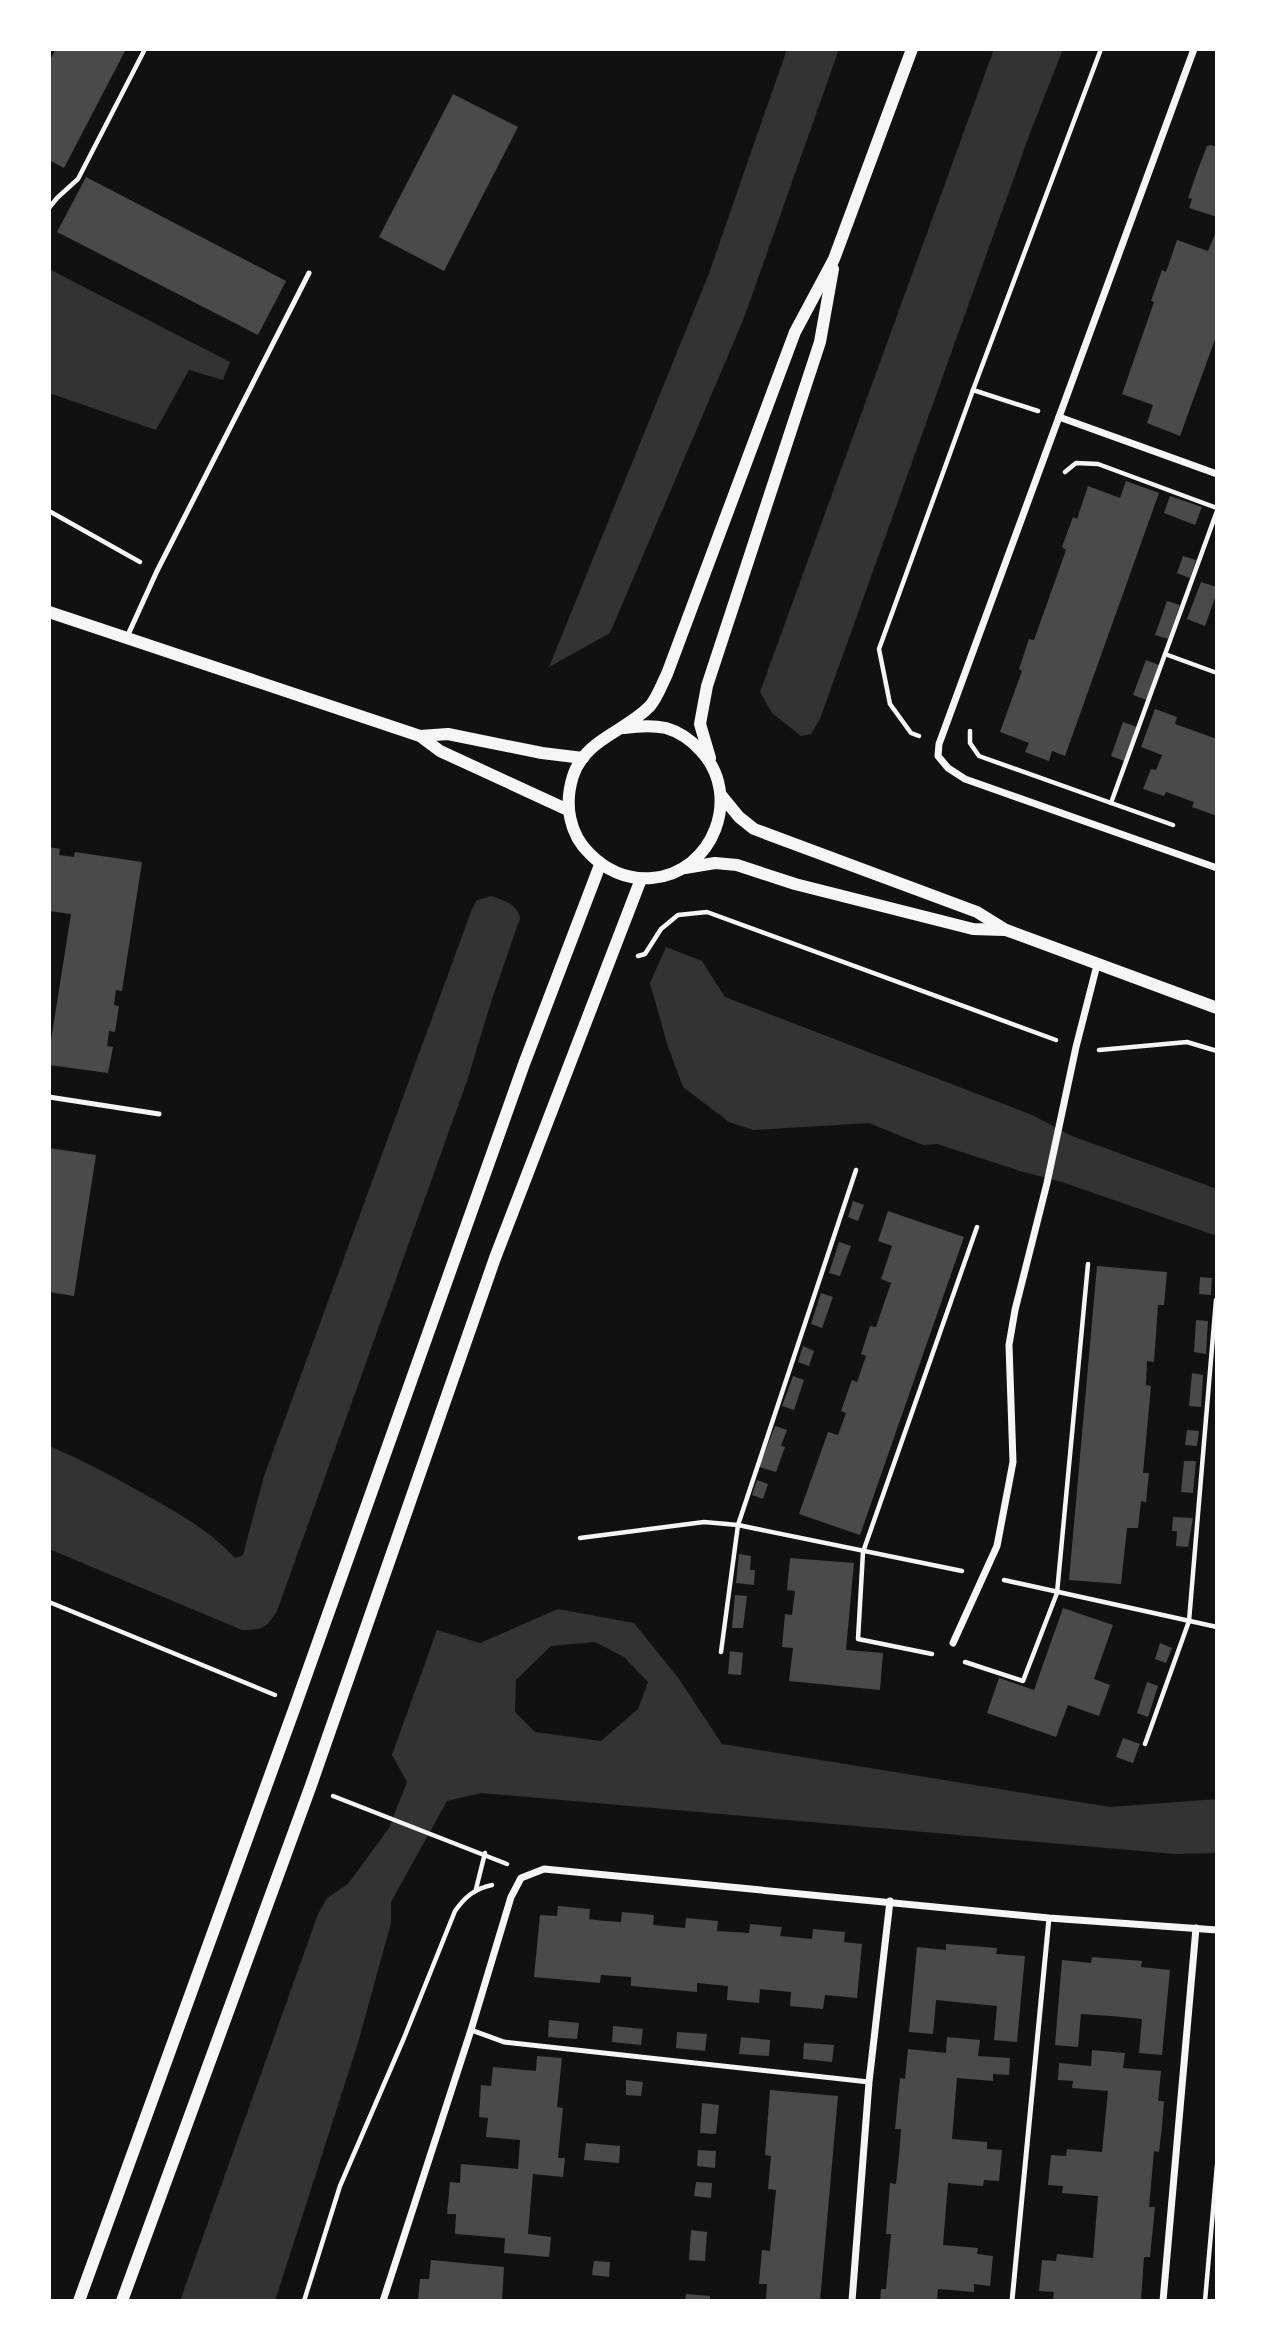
<svg xmlns="http://www.w3.org/2000/svg" width="1266" height="2350" font-family="'Noto Serif',serif">
<style>
.water{fill:#333;fill-rule:evenodd}
.building{fill:#4a4a4a}
.lines{fill:none;stroke-linecap:round;stroke-linejoin:round}
.path{stroke:#f5f5f5;stroke-width:4.5}
.service{stroke:#f5f5f5;stroke-width:5}
.minor{stroke:#f5f5f5;stroke-width:7}
.tertiary{stroke:#f5f5f5;stroke-width:12}
</style>
<rect width="100%" height="100%" fill="#111"/>
<g class="water">
<path d="M787 49H839L744 318 610 633 549 667 708 276Z"/>
<path d="M994 49H1063L1030 133 820 719 811 734 801 736 772 713 760 692Z"/>
<path d="M49 269 230 362 223 380 189 370 156 430 49 393Z"/>
<path d="M492 896C505 901 517 904 520 918L492 999 467 1081 277 1611C266 1628 263 1630 242 1630L49 1549V1446C85 1461 118 1479 151 1498 182 1515 211 1532 235 1558L243 1555 264 1476 472 909 477 900Z"/>
<path d="M666 947 702 961 725 997 1032 1115 1072 1136 1217 1189V1236L1062 1182 1020 1171 937 1144 923 1145 869 1123 753 1130 729 1122 683 1087 668 1047 650 983Z"/>
<path d="M558 1609 634 1623 679 1679 722 1744 1110 1807 1217 1799V1853L1175 1854 481 1793 447 1801 391 1902V1923L358 2043 275 2301H180L318 1914 327 1898 348 1884 389 1828 407 1782 392 1755 437 1630 480 1643ZM595 1642 624 1657 648 1682 638 1709 601 1741 535 1732 515 1712 516 1680 551 1646Z"/>
</g>
<g class="building">
<path d="M56 49H126L64 168 49 160V62Z"/>
<path d="M453 94 518 127 444 271 379 237Z"/>
<path d="M1211 145 1217 147V217L1189 208 1192 199 1188 198 1197 172 1207 146Z"/>
<path d="M86 177 286 281 258 335 57 232Z"/>
<path d="M1217 229V334L1180 436 1147 423 1153 405 1122 394 1154 302 1151 301 1162 270 1166 272 1177 240 1208 251Z"/>
<path d="M1126 481 1159 493 1065 756 1052 751 1049 761 1025 752 1029 743 1000 732 1022 671 1019 669 1029 639 1034 640 1066 550 1062 547 1073 517 1077 519 1088 486 1120 498Z"/>
<path d="M1170 496 1202 507 1195 525 1164 513Z"/>
<path d="M1183 556 1196 560 1190 578 1177 573Z"/>
<path d="M1201 582 1217 587V599L1215 598 1205 626 1187 619Z"/>
<path d="M1167 601 1180 605 1168 639 1155 635Z"/>
<path d="M1146 660 1159 665 1147 700 1133 695Z"/>
<path d="M1155 709 1177 717 1175 724 1217 739V816L1192 807 1194 802 1166 792 1164 796 1143 789 1151 769 1156 770 1162 755 1141 747Z"/>
<path d="M1123 722 1137 727 1124 761 1111 756Z"/>
<path d="M49 847 60 849 59 855 74 857 75 852 142 862 122 991 116 990 114 1005 119 1006 115 1032 109 1031 107 1046 113 1047 108 1073 49 1065V1053L71 914 49 911Z"/>
<path d="M49 1148 96 1155 74 1296 49 1292Z"/>
<path d="M853 1201 864 1205 858 1221 848 1217Z"/>
<path d="M888 1211 964 1237 860 1535 799 1514 828 1432 838 1435 846 1413 841 1411 852 1380 857 1382 866 1356 861 1354 870 1326 876 1327 891 1283 881 1279 892 1246 878 1241Z"/>
<path d="M839 1242 851 1246 840 1276 829 1273Z"/>
<path d="M1097 1266 1167 1272 1164 1305H1158L1154 1362 1147 1361 1146 1385 1151 1386 1143 1473H1149L1146 1502 1141 1501 1138 1528H1127L1121 1584 1069 1580Z"/>
<path d="M1200 1277 1212 1278 1211 1295 1199 1294Z"/>
<path d="M821 1293 833 1297 822 1328 811 1324Z"/>
<path d="M1196 1320 1208 1321 1206 1354 1194 1352Z"/>
<path d="M803 1346 814 1351 809 1366 798 1362Z"/>
<path d="M1192 1373 1203 1375 1201 1407 1189 1406Z"/>
<path d="M793 1376 804 1380 794 1410 782 1406Z"/>
<path d="M775 1426 787 1430 781 1446 785 1447 776 1472 759 1467Z"/>
<path d="M1187 1430 1199 1431 1197 1446 1185 1445Z"/>
<path d="M1184 1461H1196L1193 1493 1181 1492Z"/>
<path d="M757 1480 768 1484 763 1499 752 1495Z"/>
<path d="M1173 1517 1193 1518 1188 1547 1176 1546 1177 1531H1172Z"/>
<path d="M739 1554 751 1556 750 1570H755L754 1585 736 1583Z"/>
<path d="M790 1558 854 1563 846 1650 883 1653 880 1690 789 1681 793 1648 782 1647 785 1614 792 1615 795 1591 787 1590Z"/>
<path d="M735 1595 747 1596 743 1628H732Z"/>
<path d="M1063 1608 1113 1625 1094 1679 1110 1685 1099 1716 1068 1705 1056 1737 987 1713 999 1678 1034 1690Z"/>
<path d="M1160 1643 1172 1648 1166 1663 1155 1659Z"/>
<path d="M730 1651 743 1653 741 1675 728 1674Z"/>
<path d="M1147 1682 1158 1686 1148 1717 1137 1713Z"/>
<path d="M1123 1738 1140 1744 1133 1763 1116 1757Z"/>
<path d="M558 1906 590 1909 589 1919 605 1921 621 1922 622 1912 654 1915 653 1925 685 1928 686 1918 718 1921 717 1931 749 1933 750 1924 782 1927 780 1936 812 1939 813 1929 845 1932 844 1942 862 1944 857 1998 825 1995 823 2009 790 2006 791 1992 760 1989 759 2003 727 2000 728 1986 697 1983V1992L631 1986V1977L601 1975 600 1983 534 1977 540 1915 557 1916Z"/>
<path d="M946 1944 997 1948 996 1954 1025 1956 1017 2042 994 2040 997 2006 966 2003 936 2000 933 2034 909 2032 917 1947 946 1950Z"/>
<path d="M1092 1957 1142 1961 1141 1967 1170 1970 1162 2055 1139 2053 1142 2019 1111 2016 1081 2014 1078 2047 1055 2045 1062 1960 1091 1963Z"/>
<path d="M549 2020 579 2023 577 2039 548 2037Z"/>
<path d="M613 2026 643 2029 641 2045 612 2042Z"/>
<path d="M677 2032 707 2034 705 2051 676 2048Z"/>
<path d="M741 2037 770 2040 769 2056 739 2054Z"/>
<path d="M947 2037 980 2040 978 2056 1010 2058 1009 2075 993 2074V2081L957 2078 952 2139 987 2142V2149L1002 2150 999 2181 984 2180 983 2186 948 2183 943 2245 978 2248 977 2254 993 2256 990 2286 974 2284V2292L938 2289 937 2301H880L881 2289H886L891 2234H886L890 2183 896 2184 899 2156 901 2129H895L900 2078 905 2079 908 2049 946 2053Z"/>
<path d="M804 2043 834 2045 832 2062 803 2059Z"/>
<path d="M1092 2050 1125 2053 1123 2068 1161 2071 1158 2101H1164L1162 2127 1159 2152 1154 2151 1149 2207H1155L1150 2257H1144L1141 2301H1076L1053 2299 1054 2292 1039 2291 1042 2260 1056 2261 1057 2254 1093 2258 1098 2196 1062 2193 1063 2186 1048 2185 1051 2155 1066 2156 1067 2149 1102 2152 1108 2091 1072 2088 1073 2081 1058 2080 1059 2063 1091 2066Z"/>
<path d="M537 2056 562 2058 557 2107 563 2108 558 2158H565L563 2177 533 2174 528 2234 551 2237 549 2257 504 2253 505 2238 455 2234 456 2214H447L450 2182 460 2183 461 2164 518 2169 520 2140 486 2137 488 2118 479 2117 481 2085 491 2086 493 2067 536 2071Z"/>
<path d="M626 2080 643 2082 641 2096 626 2095Z"/>
<path d="M770 2090 838 2096 820 2301H766L767 2284H759L762 2250 770 2251 776 2190 768 2189 771 2156 765 2155Z"/>
<path d="M702 2103 719 2105 716 2134 700 2133Z"/>
<path d="M586 2143 620 2146 619 2163 584 2160Z"/>
<path d="M698 2150 716 2151 715 2168 697 2166Z"/>
<path d="M696 2182 712 2183 711 2198 694 2196Z"/>
<path d="M691 2230 707 2232 705 2261 689 2260Z"/>
<path d="M431 2260 504 2267 502 2301H418L420 2279H429Z"/>
<path d="M594 2261 610 2262 609 2277 592 2275Z"/>
<path d="M686 2294 710 2296V2301H685Z"/>
</g>
<g class="lines">
<g class="path">
<path d="M49 208 57 198 78 179 145 49"/>
<path d="M973 390 1038 411"/>
<path d="M1065 472 1076 463 1098 464 1217 508"/>
<path d="M49 511 140 562"/>
<path d="M1165 654 1217 673"/>
<path d="M970 731V743L979 756 1173 825"/>
<path d="M919 736 911 733 890 704 879 649 973 390 1101 49"/>
<path d="M1111 803 1217 511"/>
<path d="M638 956 645 954 661 929 678 915 707 912 1056 1040"/>
<path d="M1099 1050 1187 1042 1217 1051"/>
<path d="M580 1538 704 1522 738 1525 962 1571"/>
<path d="M1004 1580 1217 1627"/>
<path d="M49 1602 275 1695"/>
<path d="M721 1652 738 1525 856 1170"/>
<path d="M932 1654 858 1639 863 1552 977 1227"/>
<path d="M965 1662 1023 1681 1057 1593 1088 1264"/>
<path d="M1145 1744 1189 1621 1216 1300"/>
<path d="M333 1796 507 1864"/>
<path d="M476 1889 485 1853"/>
<path d="M304 2301 340 2186 404 2038 455 1911C465 1897 474 1889 492 1885"/>
<path d="M1205 2301 1217 2165"/>
</g>
<g class="service">
<path d="M127 637 157 571 309 273"/>
<path d="M49 1097 159 1114"/>
<path d="M471 2030 504 2042 869 2082"/>
<path d="M1012 2301 1049 1918"/>
</g>
<g class="minor">
<path d="M1194 49 939 744 938 756 948 768 965 779 1217 868"/>
<path d="M1059 417 1217 474"/>
<path d="M953 1643 997 1546 1013 1462 1009 1345 1015 1310 1047 1183 1076 1047 1097 965"/>
<path d="M383 2301 471 2030 511 1897 521 1878 544 1869 1049 1918 1217 1930"/>
<path d="M852 2301 869 2082 890 1901"/>
<path d="M1163 2301 1196 1928"/>
</g>
<g class="tertiary">
<path d="M49 612 420 736 440 751 568 810"/>
<path d="M624 728C639 726 652 725 666 728 680 732 692 741 701 751 743 796 713 873 652 878 627 880 607 871 590 854 569 834 564 804 573 776 585 739 625 732 650 706 657 698 662 684 667 674L795 332 834 259 912 49"/>
<path d="M420 736 448 734 542 753 583 758"/>
<path d="M710 758 700 724 707 686 820 342 833 269"/>
<path d="M721 795 739 817 754 829 977 912 1006 930 1217 1008"/>
<path d="M685 868 715 863 737 865 795 884 973 929 1004 930"/>
<path d="M79 2301 296 1704 524 1064 600 865"/>
<path d="M122 2301 310 1788 495 1258 641 879"/>
</g>
</g>
<rect width="1266" height="2350" fill="none" stroke="#ffffff" stroke-width="102"/>
</svg>
